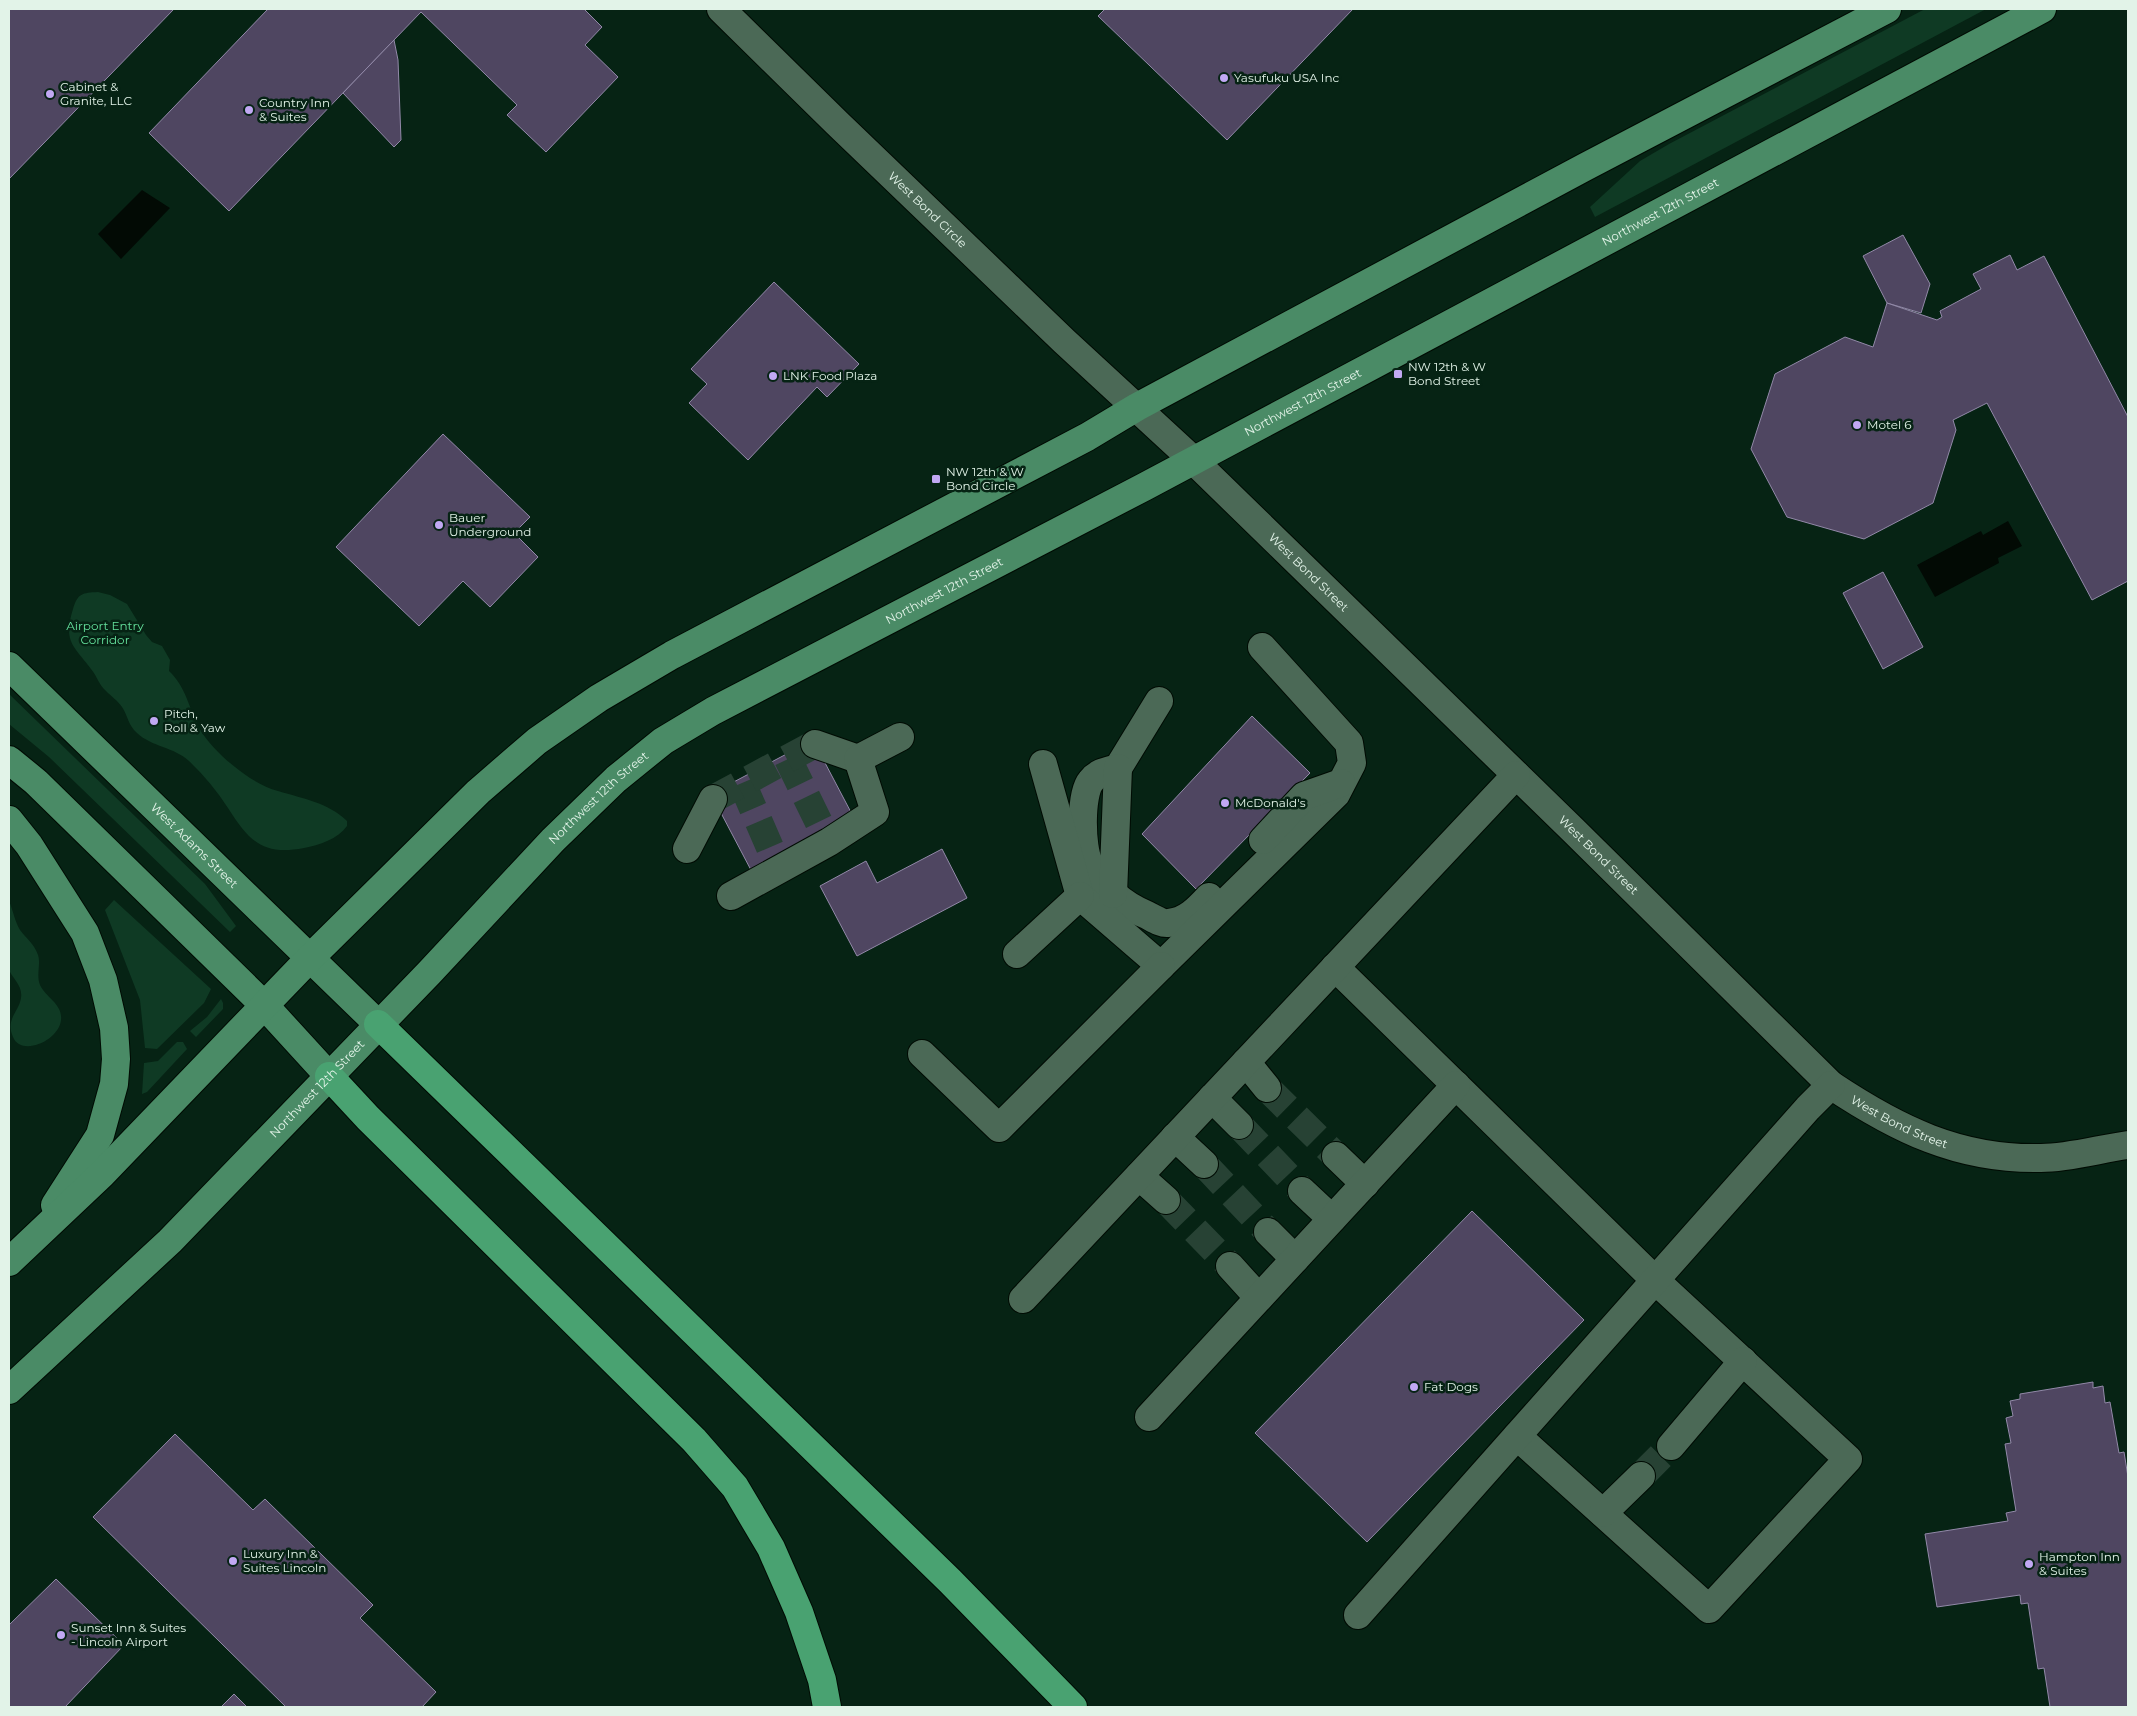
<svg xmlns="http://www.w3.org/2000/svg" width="2137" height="1716" font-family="Montserrat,sans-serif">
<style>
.green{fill:#0f3a24}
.water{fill:#020a04}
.building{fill:#4f4661;stroke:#9289a8}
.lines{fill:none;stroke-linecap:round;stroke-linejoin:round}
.minor-tunnel{stroke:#274234;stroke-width:28;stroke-dasharray:28 14;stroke-linecap:butt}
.minor-casing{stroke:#000b03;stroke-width:30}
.major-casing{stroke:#000b03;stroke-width:30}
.highway-casing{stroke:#000b03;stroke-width:30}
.minor{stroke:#4b6956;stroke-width:28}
.major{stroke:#4a8b66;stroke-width:28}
.highway{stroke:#49a271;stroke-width:28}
.poi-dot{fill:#c1a8f3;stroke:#062314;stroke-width:2}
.labels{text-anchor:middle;stroke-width:5;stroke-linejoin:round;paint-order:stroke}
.poi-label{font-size:12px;fill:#e2f3e8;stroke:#062314;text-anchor:start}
.street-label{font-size:12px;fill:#e2f3e8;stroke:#062314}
.park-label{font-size:12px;fill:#65e29d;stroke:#062314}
</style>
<rect width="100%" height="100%" fill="#062314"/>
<g class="green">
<path d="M1925 9H1986L1595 217 1590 207 1640 161 1669 144Z"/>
<path d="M98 592 110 595 127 604 146 635 152 642 162 646 170 660 169 671C186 687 189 708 199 728 207 742 222 757 235 767 247 777 263 787 278 791 304 799 327 802 347 821V826C338 839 319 845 304 848 263 856 249 841 228 808 217 791 204 775 189 761 174 747 152 747 137 733 128 725 128 716 122 707 118 701 111 696 106 691 99 685 97 676 91 669 73 645 63 642 73 609 78 593 82 593 98 592Z"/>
<path d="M9 694 205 884 236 926 230 932 49 757 9 724Z"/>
<path d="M114 900 211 989 204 1003 157 1049 145 1048 140 1000 105 910Z"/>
<path d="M9 901C13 910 15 922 20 930 26 938 35 945 38 955 41 964 36 975 40 985 46 998 63 1004 61 1020 59 1041 21 1057 13 1037 5 1019 19 1012 21 998 23 986 13 979 9 970 6 963 9 913 9 901Z"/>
<path d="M221 999 223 1003V1009L196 1037 190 1031 207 1017Z"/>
<path d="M177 1042H183L187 1049 147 1092 142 1094 144 1063 158 1061Z"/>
</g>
<g class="water">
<path d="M142 190 170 208 121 259 98 234Z"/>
<path d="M2008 521 2022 546 1998 558 1999 563 1935 597 1917 565 1981 531 1983 535Z"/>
</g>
<g class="building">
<path d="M9 9H174L9 179Z"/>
<path d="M268 9H584L602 27 585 45 618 77 546 152 507 115 517 105 421 12 229 211 149 133Z"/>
<path d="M1105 9H1353L1227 140 1098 16Z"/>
<path d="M394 40 398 60 401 140 394 147 343 93Z"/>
<path d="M1903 235 1930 284 1921 313 1887 303 1863 256Z"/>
<path d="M2010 255 2017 270 2044 256 2128 417V581L2092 600 1987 403 1953 420 1956 430 1933 503 1864 539 1787 517 1751 449 1775 374 1845 337 1873 347 1887 303 1937 320 1942 317 1940 311 1981 289 1973 274Z"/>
<path d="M774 282 859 364 827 397 817 387 748 460 689 403 707 384 691 369Z"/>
<path d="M443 434 530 517 514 533 538 557 490 607 463 581 419 626 336 547Z"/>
<path d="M1883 572 1923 647 1883 669 1843 593Z"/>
<path d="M1252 716 1310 773 1196 889 1142 834Z"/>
<path d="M813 740 854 818 752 872 711 794Z"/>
<path d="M942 849 967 898 857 956 820 886 866 861 877 883Z"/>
<path d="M1472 1211 1584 1320 1367 1542 1255 1433Z"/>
<path d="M2093 1382V1388L2103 1386 2105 1403 2110 1402 2119 1453 2124 1452 2128 1477V1707H2050L2044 1668 2038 1669 2028 1603 2021 1604 2020 1595 1937 1607 1925 1534 2008 1521 2006 1513 2016 1511 2005 1444 2011 1443 2006 1418 2013 1416 2010 1401 2020 1399V1394Z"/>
<path d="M175 1434 253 1510 265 1499 373 1605 360 1618 436 1692 422 1707H286L93 1517Z"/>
<path d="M56 1579 124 1645 65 1707H9V1625Z"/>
<path d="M234 1694 247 1707H221Z"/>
</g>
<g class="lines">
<g class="minor-tunnel">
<path d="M788 759 824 833"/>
<path d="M742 783 775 859"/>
<path d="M713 799 815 744"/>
<path d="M1267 1088 1336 1156"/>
<path d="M1239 1125 1302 1191"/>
<path d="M1204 1164 1268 1232"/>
<path d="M1166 1200 1230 1266"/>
<path d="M1641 1476 1671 1446"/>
</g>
<defs>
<g id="minor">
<path id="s1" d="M721 9 837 123 1064 341 1192 459 1574 831 1831 1085C1897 1129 1959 1160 2041 1158 2070 1158 2099 1149 2128 1145"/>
<path d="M1159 701 1118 768C1107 771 1098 772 1091 781 1080 794 1081 848 1089 863 1102 886 1122 905 1147 915 1153 918 1162 924 1168 923 1186 922 1198 909 1209 897"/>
<path d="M815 744 858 759"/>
<path d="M1043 764 1080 896 1161 966 1336 794 1352 763 1349 743 1262 647"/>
<path d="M1263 840 1304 796 1341 783"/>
<path d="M687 849 713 799"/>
<path d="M1113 894 1118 768"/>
<path d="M731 896 829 842 875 812 858 759 900 737"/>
<path d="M1017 954 1080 896"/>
<path d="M1335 967 1656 1281 1848 1459 1709 1609 1517 1436"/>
<path d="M922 1054 999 1128 1161 966"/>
<path d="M1246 1062 1267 1088"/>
<path d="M1212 1098 1239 1125"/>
<path d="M1175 1137 1204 1164"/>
<path d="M1336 1156 1365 1184"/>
<path d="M1139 1176 1166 1200"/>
<path d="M1302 1191 1332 1219"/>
<path d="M1268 1232 1295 1259"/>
<path d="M1230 1266 1259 1298"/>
<path d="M1023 1299 1516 775"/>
<path d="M1149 1417 1456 1085"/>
<path d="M1671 1446 1743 1361"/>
<path d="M1603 1513 1641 1476"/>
<path d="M1358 1615 1808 1108 1831 1085"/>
</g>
<g id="major">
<path id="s2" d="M9 666 378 1024"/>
<path d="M9 760 36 782 265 1006 329 1076"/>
<path d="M9 820 29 845 85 933 103 980 114 1028 116 1059 114 1084 100 1135 55 1205"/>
<path d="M9 1262 102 1174 310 958 478 792 537 741 599 698 672 655 1087 437 1137 407 1585 167 1887 9"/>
<path id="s3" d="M9 1390 170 1241 429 973 553 840 616 779 663 741 713 711 1144 487 2042 9"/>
</g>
<g id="highway">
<path d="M378 1024 950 1581 1073 1707"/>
<path d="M329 1076 368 1118 694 1440 735 1487 771 1548 799 1612 822 1680 827 1707"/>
</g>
</defs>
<use href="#minor" class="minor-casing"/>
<use href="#major" class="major-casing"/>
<use href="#highway" class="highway-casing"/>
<use href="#minor" class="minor"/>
<use href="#major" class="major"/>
<use href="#highway" class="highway"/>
</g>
<g class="poi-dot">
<circle cx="1224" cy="78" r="5"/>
<circle cx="50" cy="94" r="5"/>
<circle cx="249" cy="110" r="5"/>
<rect x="1393" y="369" width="10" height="10" rx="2.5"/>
<circle cx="773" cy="376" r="5"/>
<circle cx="1857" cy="425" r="5"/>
<rect x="931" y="474" width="10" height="10" rx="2.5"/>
<circle cx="439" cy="525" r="5"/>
<circle cx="154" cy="721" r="5"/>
<circle cx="1225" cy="803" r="5"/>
<circle cx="1414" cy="1387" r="5"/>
<circle cx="233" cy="1561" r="5"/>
<circle cx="2029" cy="1564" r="5"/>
<circle cx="61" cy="1635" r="5"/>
</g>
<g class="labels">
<g class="poi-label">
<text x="1234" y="82">Yasufuku USA Inc</text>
<text x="60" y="91">Cabinet &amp;<tspan x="60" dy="14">Granite, LLC</tspan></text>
<text x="259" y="107">Country Inn<tspan x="259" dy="14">&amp; Suites</tspan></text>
<text x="1408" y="371">NW 12th &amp; W<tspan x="1408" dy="14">Bond Street</tspan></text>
<text x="783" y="380">LNK Food Plaza</text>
<text x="1867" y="429">Motel 6</text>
<text x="946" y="476">NW 12th &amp; W<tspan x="946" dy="14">Bond Circle</tspan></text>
<text x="449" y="522">Bauer<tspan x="449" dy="14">Underground</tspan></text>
<text x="164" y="718">Pitch,<tspan x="164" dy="14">Roll &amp; Yaw</tspan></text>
<text x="1235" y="807">McDonald's</text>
<text x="1424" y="1391">Fat Dogs</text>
<text x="243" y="1558">Luxury Inn &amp;<tspan x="243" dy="14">Suites Lincoln</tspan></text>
<text x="2039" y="1561">Hampton Inn<tspan x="2039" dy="14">&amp; Suites</tspan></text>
<text x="71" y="1632">Sunset Inn &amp; Suites<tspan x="71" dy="14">- Lincoln Airport</tspan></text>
</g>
<g class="street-label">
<text dy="4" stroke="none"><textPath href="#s1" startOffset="288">West Bond Circle</textPath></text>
<text dy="4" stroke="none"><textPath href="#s3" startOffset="2051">Northwest 12th Street</textPath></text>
<text dy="4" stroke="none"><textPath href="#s3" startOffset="1646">Northwest 12th Street</textPath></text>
<text dy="4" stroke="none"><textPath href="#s1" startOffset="814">West Bond Street</textPath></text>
<text dy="4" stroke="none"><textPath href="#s3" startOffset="1241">Northwest 12th Street</textPath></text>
<text dy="4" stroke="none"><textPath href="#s3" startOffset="836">Northwest 12th Street</textPath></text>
<text dy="4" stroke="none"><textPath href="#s2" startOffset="258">West Adams Street</textPath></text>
<text dy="4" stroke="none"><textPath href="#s1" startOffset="1219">West Bond Street</textPath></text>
<text dy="4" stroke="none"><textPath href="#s3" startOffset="431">Northwest 12th Street</textPath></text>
<text dy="4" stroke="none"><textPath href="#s1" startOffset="1624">West Bond Street</textPath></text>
</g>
<g class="park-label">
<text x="105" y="630">Airport Entry<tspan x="105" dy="14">Corridor</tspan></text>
</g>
</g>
<rect width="2137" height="1716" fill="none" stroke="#e2f3e8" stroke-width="20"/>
</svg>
